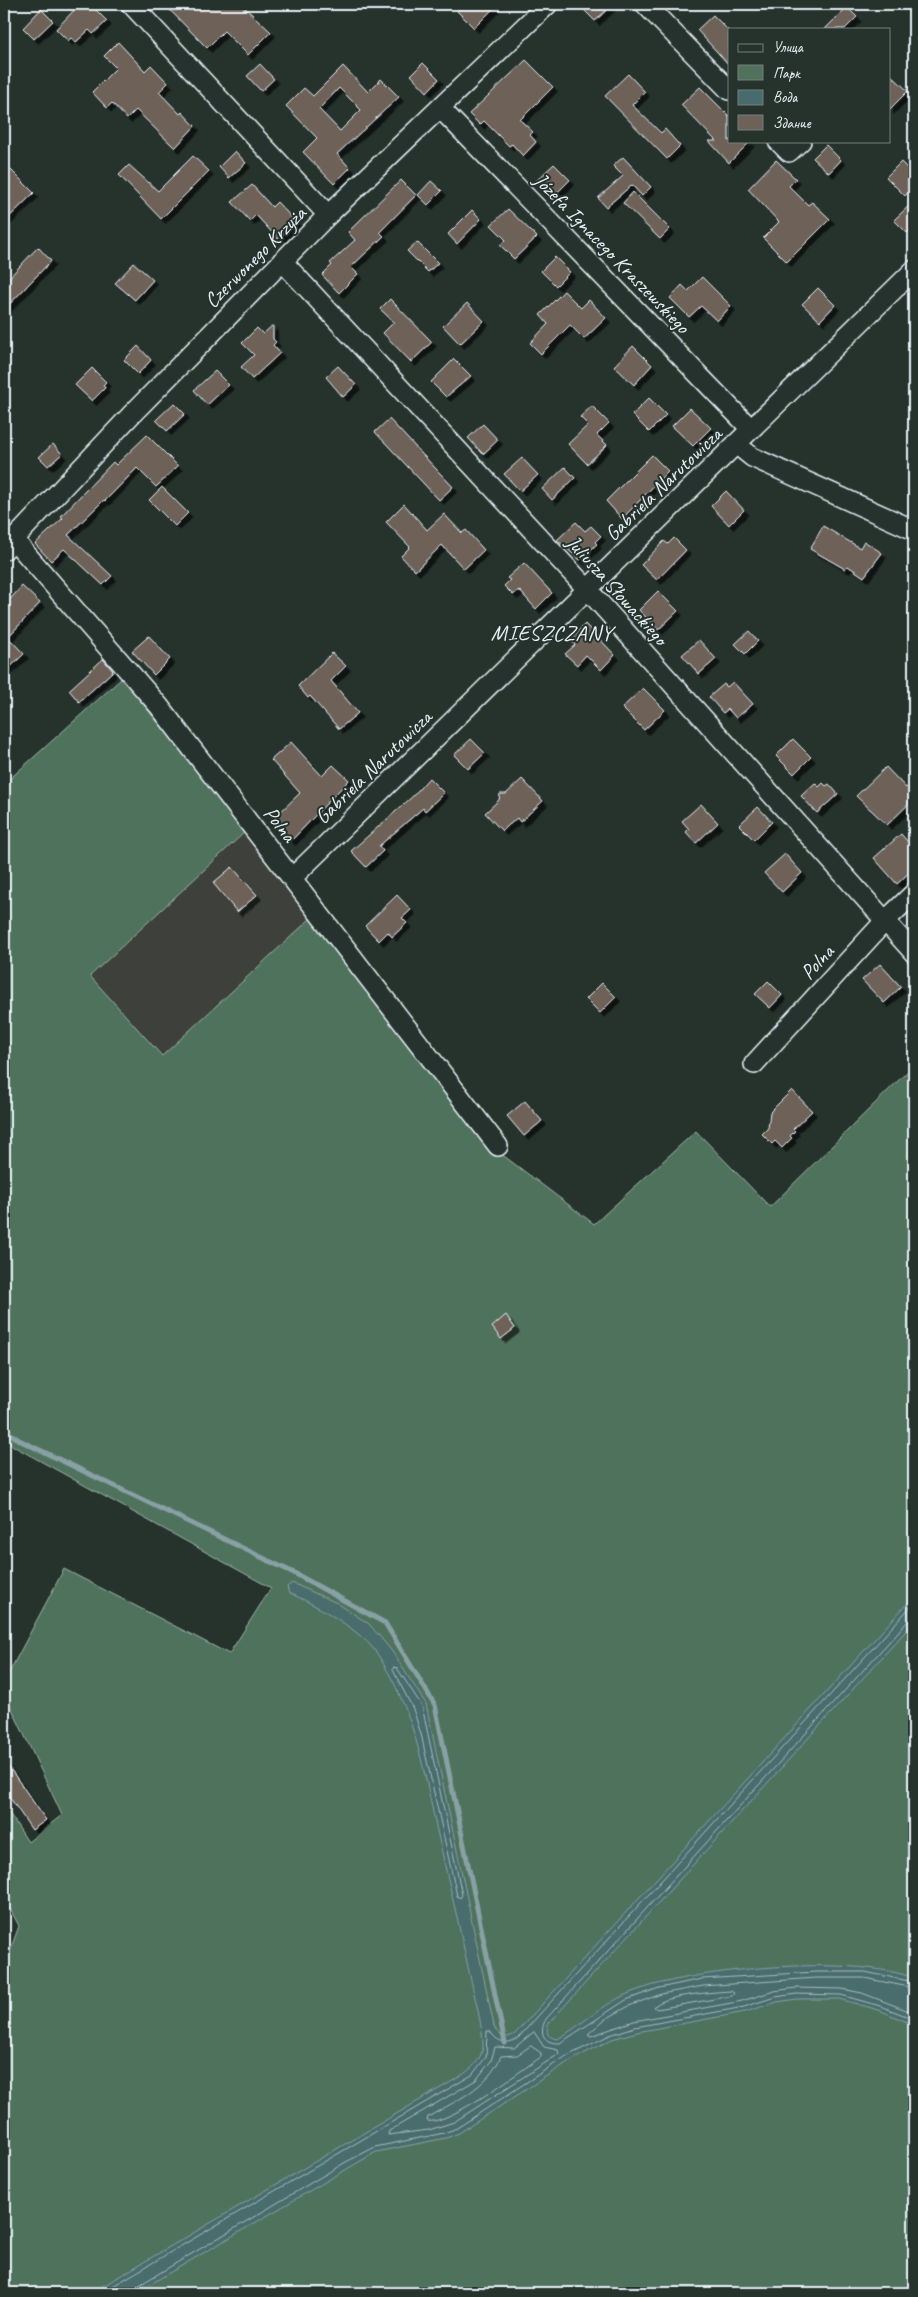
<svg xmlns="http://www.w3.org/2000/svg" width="918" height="2297" font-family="Caveat,sans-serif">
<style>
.built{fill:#3c413a}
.green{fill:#50725d;stroke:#9cb2aa}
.water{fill:#486c6d;stroke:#88a1a5}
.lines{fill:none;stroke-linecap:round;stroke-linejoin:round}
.shore{stroke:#a8bcc0;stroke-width:1}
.stream{stroke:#88a1a5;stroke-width:5}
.building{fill:#6e6258;stroke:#e8f1f8;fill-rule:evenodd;filter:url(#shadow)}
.minor-casing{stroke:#e8f1f8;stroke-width:22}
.minor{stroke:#26332d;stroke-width:19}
.labels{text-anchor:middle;stroke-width:4;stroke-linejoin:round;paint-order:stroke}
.street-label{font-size:21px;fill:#e8f1f8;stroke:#26332d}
.neighbourhood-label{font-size:22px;letter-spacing:1px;fill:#e8f1f8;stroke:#26332d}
</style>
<defs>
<filter id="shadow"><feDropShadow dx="4.5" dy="4.5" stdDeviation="0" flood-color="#0009"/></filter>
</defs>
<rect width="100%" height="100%" fill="#26332d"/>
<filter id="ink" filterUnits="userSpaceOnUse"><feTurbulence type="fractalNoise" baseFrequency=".02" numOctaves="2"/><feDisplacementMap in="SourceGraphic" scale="10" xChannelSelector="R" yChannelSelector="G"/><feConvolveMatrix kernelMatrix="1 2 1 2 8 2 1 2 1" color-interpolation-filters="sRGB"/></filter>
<g filter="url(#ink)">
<path class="built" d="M246 831 311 918 162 1056 90 976Z"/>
<path class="green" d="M122 678 246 831 90 976 162 1056 311 918 496 1150 594 1224 696 1131 770 1207 914 1065V2293H4V1967L19 1926 4 1897V1805L28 1842 62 1815 4 1692V1682L64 1569 229 1654 271 1588 4 1441V784Z"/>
<path class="water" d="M292 1583 337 1603 369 1624 391 1650 426 1704 494 2026C498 2036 506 2040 515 2034L914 1596V1622L549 2023C545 2032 547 2038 558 2039 581 2025 601 2006 625 1995 686 1968 852 1954 914 1978V2025L879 2010 839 1999H797L777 2002 745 2012 637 2032 612 2039 568 2062 459 2133 446 2138 376 2152 135 2293H91L461 2076C471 2069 481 2061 483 2047 484 2029 471 1983 467 1962 457 1916 446 1871 436 1826 422 1762 414 1711 378 1655 363 1631 315 1604 289 1593L287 1587Z"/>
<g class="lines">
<g class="shore">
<path d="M914 1619 908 1621 546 2019C538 2033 544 2044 560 2043L626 2000 659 1988 702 1979 816 1972H865L914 1982"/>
<path d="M394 1667 397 1668 422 1706 462 1895 460 1898 457 1896 421 1734 413 1709 393 1670Z"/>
<path d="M914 1988 864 1978H816L703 1986 661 1994 629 2006 604 2020 588 2034 591 2036 634 2021 742 2001 774 1991 796 1988 842 1989 862 1993 914 2013"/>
<path d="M731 1991 734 1993 732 1996 657 2009 654 2007C662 1995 716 1992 731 1991Z"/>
<path d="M534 2032 544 2047 558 2050 559 2054 454 2122 429 2130 388 2135 389 2131 476 2080 491 2061 495 2047 514 2048Z"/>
<path d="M531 2046 541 2053V2057C520 2071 448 2126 427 2121L428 2117C455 2101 488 2088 501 2056L517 2055Z"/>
<path d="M101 2293 472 2075 486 2057 487 2031H490C497 2043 508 2045 518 2038L914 1603"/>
<path d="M133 2293 136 2287 346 2162 375 2147 444 2133 457 2128 565 2057 610 2035 635 2027 744 2007 775 1997 797 1994 841 1995 880 2006 914 2019"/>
</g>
<path class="stream" d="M4 1429 19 1440 294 1573 385 1623 435 1705 505 2043"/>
</g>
<g class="building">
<path d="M80 4H90L107 21 93 34 89 30 76 42 71 38 68 41 56 29Z"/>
<path d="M164 4H241L271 32 248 55 224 31 207 48Z"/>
<path d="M465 4H498L474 28 457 11Z"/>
<path d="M578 4H613L595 21Z"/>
<path d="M847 7 857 17 845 29H825Z"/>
<path d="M41 9 53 21 34 39 23 28Z"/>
<path d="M713 15 729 31V65L697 30Z"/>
<path d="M118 42 145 71 151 65 168 83 159 92 180 114 182 112 195 126 175 148 136 110 127 119 112 103 107 108 92 92 116 68 104 56Z"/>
<path d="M526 60 553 87 520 120 533 132 530 135 536 142 523 156 512 144 509 146 484 121 480 125 469 114Z"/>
<path d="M423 63 439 79 427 92 411 75Z"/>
<path d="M260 64 274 79 261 91 247 76Z"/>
<path d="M343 66 368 92 381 79 399 97 337 154 350 168 334 184 303 152 317 138 286 106 304 88 313 96ZM339 88 361 110 340 131 319 109Z"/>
<path d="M889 73 908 91 889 110Z"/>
<path d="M628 74 645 92 632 105 661 133 665 129 680 146 667 159 605 96Z"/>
<path d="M700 87 729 116V141H751L729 163 709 141H716L681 105Z"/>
<path d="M826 145 841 160 829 173 813 158Z"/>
<path d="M235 151 246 163 229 178 219 167Z"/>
<path d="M193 156 209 171 161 219 119 175 129 165 158 191Z"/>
<path d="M623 157 651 187 642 196 632 185 606 207 598 198 623 176 613 166Z"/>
<path d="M776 160 796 179 789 186 808 205 812 202 830 219 787 262 763 238 779 222 748 189Z"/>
<path d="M901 162 914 175V187L905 196 886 177Z"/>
<path d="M4 163 34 193 4 222Z"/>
<path d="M554 164 570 180 552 198 536 181Z"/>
<path d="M401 180 416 195 380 232 384 236 351 267 358 274 339 293 322 275 332 265 330 263 355 240 348 232Z"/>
<path d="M431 181 442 191 428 205 418 195Z"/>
<path d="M252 185 272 207 277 202 296 222 278 239 256 215 250 221 232 202Z"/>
<path d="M633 192 670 229 660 239 623 203Z"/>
<path d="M914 201V227L907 233 894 220Z"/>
<path d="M508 209 537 237 514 259 500 245 506 240 491 225Z"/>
<path d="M472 210 481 219 457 244 448 234Z"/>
<path d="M417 242 438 263 428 272 407 251Z"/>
<path d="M38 247 51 261 4 310V283Z"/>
<path d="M555 257 570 272 556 286 541 271Z"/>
<path d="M134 263 153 280 135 300 115 283Z"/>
<path d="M702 277 731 306 717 321 701 306 689 317 670 298 682 285 688 291Z"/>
<path d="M818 288 835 305 820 321 802 304Z"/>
<path d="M564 291 581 308 589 300 606 318 584 339 570 325 541 354 530 343 548 324 540 315Z"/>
<path d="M390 299 432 342 411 362 383 333 394 322 380 309Z"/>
<path d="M467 303 484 321 460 344 443 326Z"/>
<path d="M273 325V339L276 342 273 345 280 353 252 379 241 367 254 355 242 343 257 328 263 334Z"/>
<path d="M138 346 151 360 138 374 124 360Z"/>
<path d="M633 346 652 365 634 385 614 366Z"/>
<path d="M454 359 471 376 446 397 431 382Z"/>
<path d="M338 366 356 385 343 397 326 377Z"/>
<path d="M92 368 106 382 103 385 105 388 92 401 75 385Z"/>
<path d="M215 371 229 385 207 405 194 390Z"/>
<path d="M649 398 666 415 649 432 632 415Z"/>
<path d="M174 403 185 414 167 431 156 420Z"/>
<path d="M592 406 609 423 597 435 607 445 587 464 568 444 588 425 580 417Z"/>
<path d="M690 408 711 428 693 446 672 426Z"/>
<path d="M389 419 453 487 439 500 375 432Z"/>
<path d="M483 424 498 440 483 454 468 438Z"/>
<path d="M147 435 178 466 156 487 137 468 105 501 104 500 68 535 112 576 103 585 64 549 51 561 35 544 63 518 61 516 113 462 116 465Z"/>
<path d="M53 444 62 454 48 466 39 457Z"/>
<path d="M652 455 668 471 622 519 606 501Z"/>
<path d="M522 458 538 475 520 491 504 474Z"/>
<path d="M565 467 575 478 552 500 542 489Z"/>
<path d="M162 487 188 513 175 526 149 500Z"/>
<path d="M726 491 744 510 729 525 711 506Z"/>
<path d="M404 504 427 530 444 514 462 533 466 530 484 550 464 569 442 545 415 571 401 556 410 547 386 522Z"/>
<path d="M576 522 585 531 591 526 601 536 595 542 597 544 580 560 557 540Z"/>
<path d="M823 526 860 548 864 541 882 553 864 577 848 566 845 569 810 549Z"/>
<path d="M674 538 686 550 657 580 641 565 664 541 668 544Z"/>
<path d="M524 563 552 593 536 609 519 590 513 595 504 586 510 580 507 578Z"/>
<path d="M22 586 40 603 8 637 24 654 4 673V606Z"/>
<path d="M658 591 678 611 658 630 639 610Z"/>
<path d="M585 624 615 655 601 670 586 655 577 665 565 654 575 645 570 640Z"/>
<path d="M749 631 758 641 745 654 735 644Z"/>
<path d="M149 636 170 659 154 675 132 651Z"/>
<path d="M699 640 716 659 699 674 682 655Z"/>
<path d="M332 653 346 666 331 681 358 713 339 729 310 696 308 698 298 686Z"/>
<path d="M103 659 113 671 79 702 69 690Z"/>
<path d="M733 682 753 704 736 718 728 709 723 713 709 697 724 684 727 687Z"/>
<path d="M643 688 665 710 644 730 622 708Z"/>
<path d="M471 739 485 753 468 769 454 755Z"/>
<path d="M793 739 811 757 794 774 776 756Z"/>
<path d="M291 742 322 776 333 765 349 780 291 841 271 821 300 793 271 760Z"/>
<path d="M886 767 906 788 914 781V799L887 825 856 796Z"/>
<path d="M429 778 444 793 425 811 423 808 379 846 383 851 366 867 351 851 412 797Z"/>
<path d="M522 779 543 801 520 822 517 818 502 831 485 813 499 800 500 794H506Z"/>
<path d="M815 783 819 787 823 783 826 786 829 784 838 794 817 813 801 796Z"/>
<path d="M701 804 718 823 696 843 686 832 689 829 682 821Z"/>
<path d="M758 807 772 822 754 840 739 825Z"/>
<path d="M901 834 914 849V868L897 884 874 858Z"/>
<path d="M785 854 802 873 782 892 764 873Z"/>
<path d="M232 867 257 895 237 912 213 883Z"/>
<path d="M397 895 411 910 402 918 407 923 392 937 388 932 379 941 365 926Z"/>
<path d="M880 964 901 987 884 1003 862 980Z"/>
<path d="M768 981 782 995 770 1008 755 994Z"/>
<path d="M602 983 616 997 600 1013 586 999Z"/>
<path d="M792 1090 812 1111 793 1129 795 1131 790 1136 792 1138 782 1148 775 1141 772 1144 762 1134 768 1128 770 1112Z"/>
<path d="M525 1101 542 1121 524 1136 507 1116Z"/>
<path d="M506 1315 515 1328 501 1339 492 1327Z"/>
<path d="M4 1760 46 1820 32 1830 4 1789Z"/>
</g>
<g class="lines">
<defs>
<g id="minor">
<path d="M131 4 328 215"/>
<path d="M645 4 729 90"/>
<path d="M440 108 751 429"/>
<path d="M778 141 789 152 801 141"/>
<path d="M282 261 588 590 914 953"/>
<path d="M736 444 752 457 914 530"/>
<path d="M14 540 159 706 498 1146"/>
<path d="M4 550 131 415 328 215 548 4"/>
<path d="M293 877 914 270"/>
<path d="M754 1064 884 922 914 893"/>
</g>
</defs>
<use href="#minor" class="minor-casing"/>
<use href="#minor" class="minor"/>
</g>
</g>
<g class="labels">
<g class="street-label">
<text transform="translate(612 253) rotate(46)" y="7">Józefa Ignacego Kraszewskiego</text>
<text transform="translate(255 257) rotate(-45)" y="7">Czerwonego Krzyża</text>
<text transform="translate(663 484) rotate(-44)" y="7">Gabriela Narutowicza</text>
<text transform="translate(617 590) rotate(48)" y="7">Juliusza Słowackiego</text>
<text transform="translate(373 767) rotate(-44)" y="7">Gabriela Narutowicza</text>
<text transform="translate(280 824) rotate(52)" y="7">Polna</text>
<text transform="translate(817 962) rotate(-47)" y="7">Polna</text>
</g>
<g class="neighbourhood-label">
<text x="552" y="640">MIESZCZANY</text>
</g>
</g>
<rect width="918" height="2297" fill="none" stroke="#26332d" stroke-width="20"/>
<rect x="10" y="10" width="898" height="2277" fill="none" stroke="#e8f1f8" stroke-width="2" filter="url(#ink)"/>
<rect x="728" y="28" width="162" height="115" fill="#26332d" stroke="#747f7e"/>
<rect x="738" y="44" width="25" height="8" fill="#26332d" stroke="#747f7e"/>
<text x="773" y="52" font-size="15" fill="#e8f1f8">Улица</text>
<rect x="738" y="65" width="25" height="15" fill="#50725d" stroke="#747f7e"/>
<text x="773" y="78" font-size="15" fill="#e8f1f8">Парк</text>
<rect x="738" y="90" width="25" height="15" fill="#486c6d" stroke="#747f7e"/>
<text x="773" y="102" font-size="15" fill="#e8f1f8">Вода</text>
<rect x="738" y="115" width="25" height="15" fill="#6e6258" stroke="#747f7e"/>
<text x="773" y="128" font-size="15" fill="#e8f1f8">Здание</text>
</svg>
